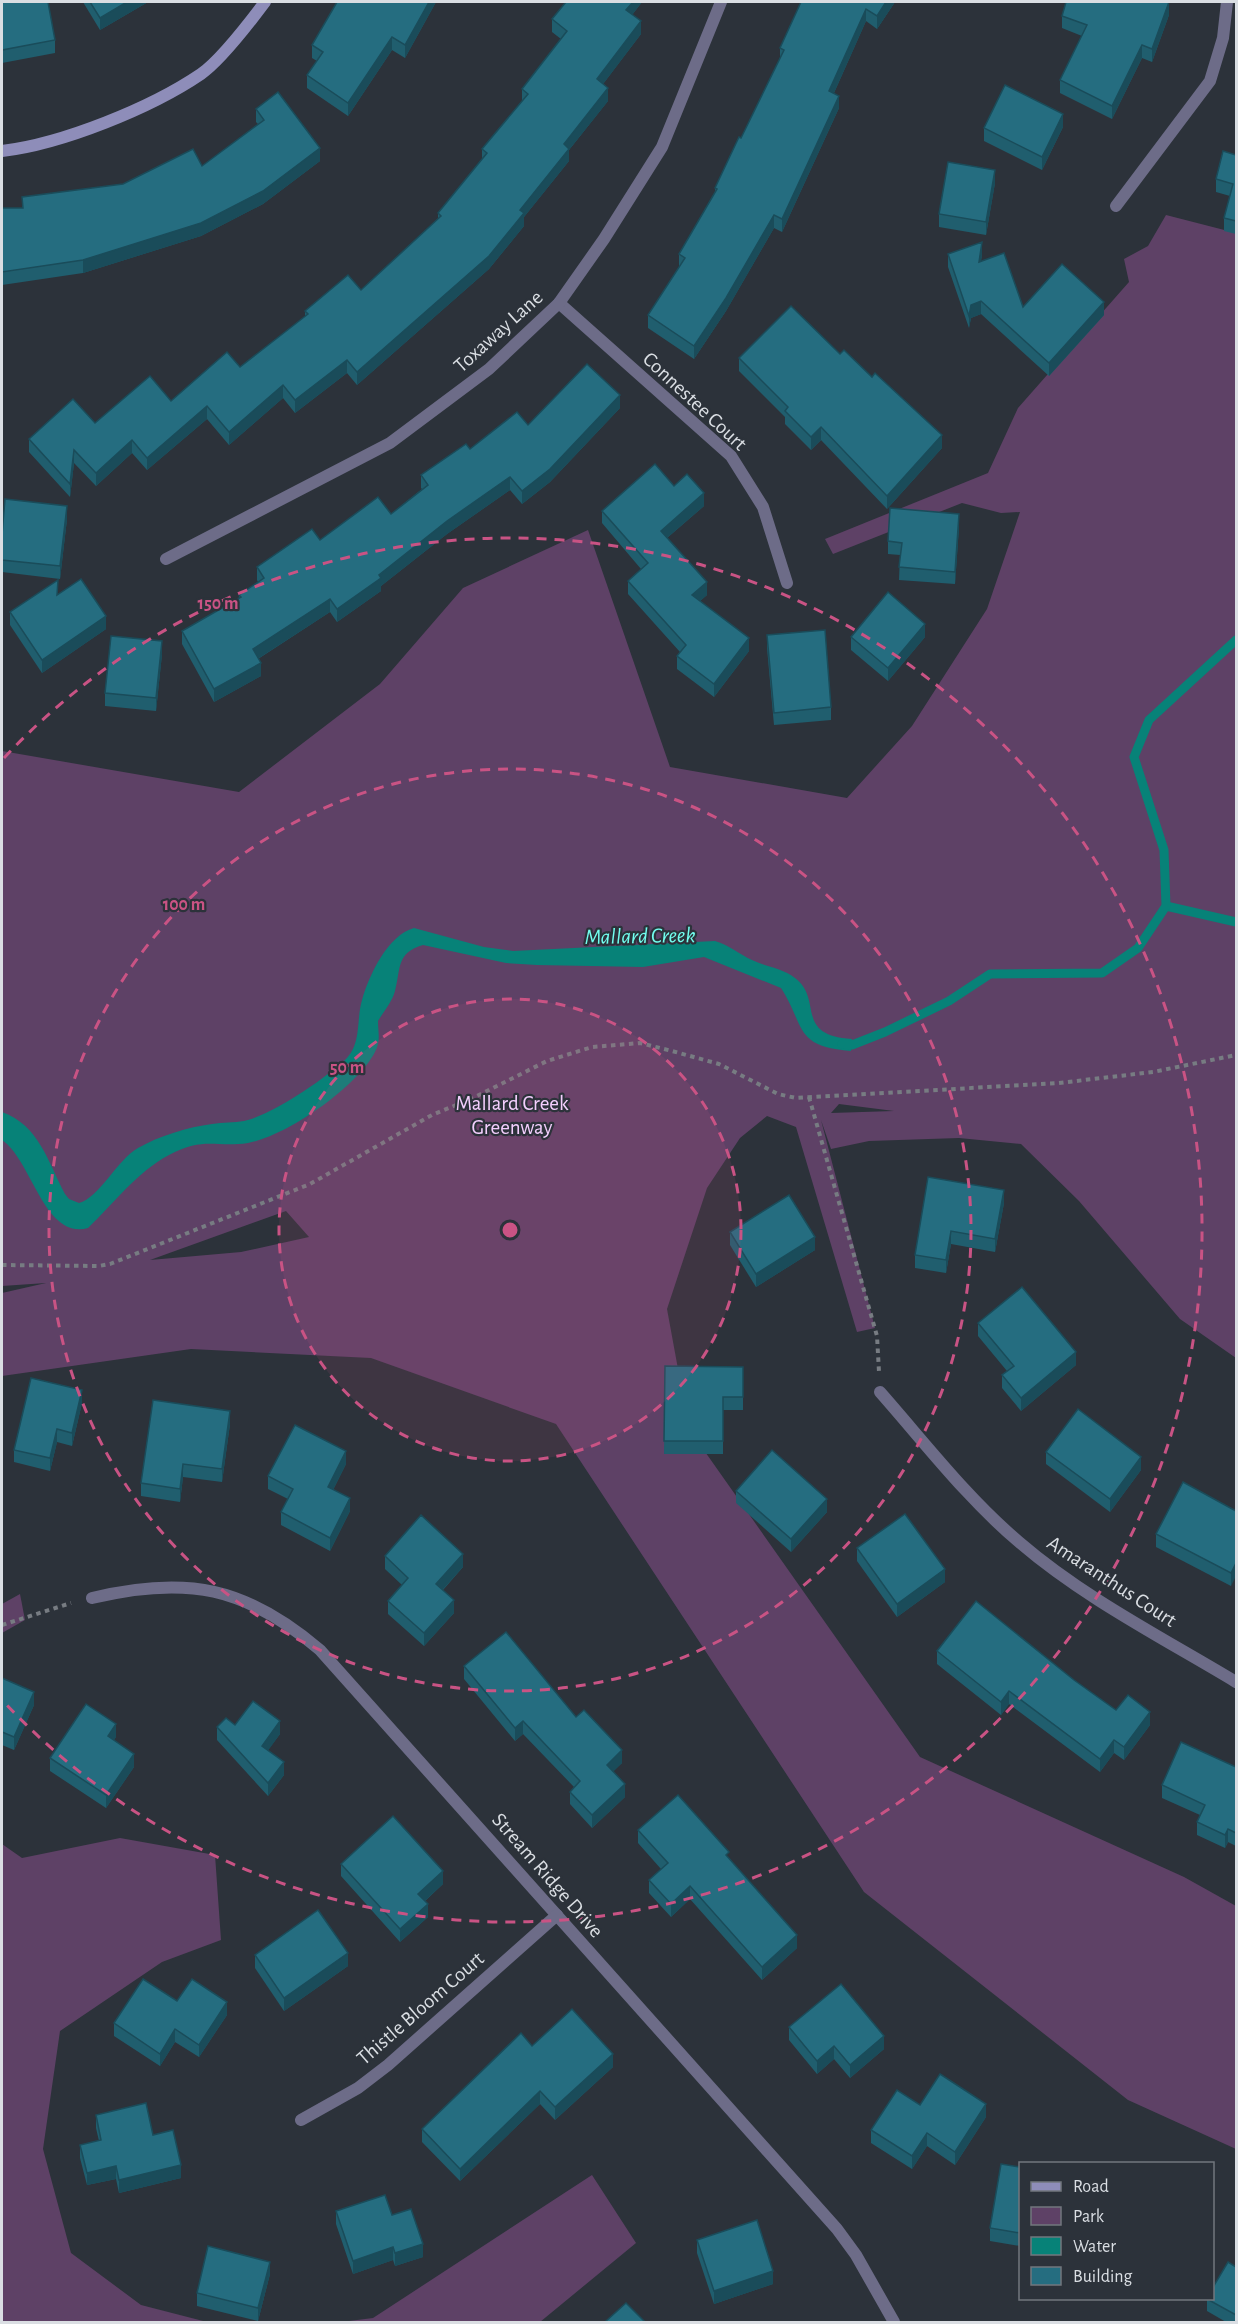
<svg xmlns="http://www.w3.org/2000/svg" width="1238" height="2324" font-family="'Alegreya Sans',sans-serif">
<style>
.green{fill:#5e4166;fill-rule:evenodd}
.water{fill:#078278}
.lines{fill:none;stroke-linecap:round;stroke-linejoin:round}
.stream{stroke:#078278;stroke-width:9}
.path{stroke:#777c82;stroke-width:4;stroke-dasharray:4.5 4.5;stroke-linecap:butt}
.minor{stroke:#6d6c88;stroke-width:12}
.secondary{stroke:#8e8db9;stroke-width:12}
.wall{fill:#205e6e}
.shaded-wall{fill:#1a4c5a}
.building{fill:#256d80;stroke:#1a4c5a;stroke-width:1.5}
.ring{fill:none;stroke:#c95384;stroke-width:3;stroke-dasharray:10 8}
.labels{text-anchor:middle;stroke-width:4.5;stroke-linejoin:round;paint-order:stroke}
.street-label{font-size:21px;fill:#dadee3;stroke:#2c323a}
.park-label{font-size:21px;fill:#f4cffe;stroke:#2c323a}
.water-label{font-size:22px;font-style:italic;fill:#72fff0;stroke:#2c323a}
.centre{fill:#c95384;stroke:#2c323a;stroke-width:3}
.ring-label{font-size:18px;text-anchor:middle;font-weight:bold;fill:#c95384;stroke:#2c323a;stroke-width:4.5;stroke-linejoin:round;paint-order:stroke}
</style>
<rect width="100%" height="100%" fill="#2c323a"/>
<g class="green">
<path d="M1166 215 1236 233V1358L1180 1319 1079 1201 1021 1144 959 1138 869 1141 831 1149 821 1120 875 1328 857 1332 796 1127 767 1116 740 1138 707 1188 667 1309 689 1429 920 1757 1184 1877 1236 1906V2149L1128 2100 864 1892 556 1424 371 1358 191 1349 2 1376V1293L46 1283 2 1286V751L239 792 380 684 463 588 588 530 670 767 847 798 912 726 987 609 1020 512 1001 513 962 503 833 554 825 539 988 473 1018 408 1129 282 1124 259 1148 246ZM839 1104 894 1111 831 1113ZM286 1211 309 1237 241 1252 150 1260Z"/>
<path d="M20 1594 25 1620 2 1633V1604Z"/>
<path d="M120 1838 215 1855 221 1940 162 1962 60 2031 43 2149 71 2253 141 2305 207 2322H2V1844L22 1858Z"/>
<path d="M592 2175 636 2243 540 2322H341L373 2318Z"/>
</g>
<path class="water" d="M414 928 484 947 513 951 715 941C729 945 739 954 752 960 766 967 782 968 795 978 824 1000 793 1035 852 1039L851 1051C793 1046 806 1027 781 988L704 957 643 967 537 965 506 963 423 945C396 953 401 968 395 991 392 1002 384 1011 378 1021 378 1032 381 1041 375 1052 357 1087 287 1136 248 1143 215 1148 205 1136 169 1155 137 1172 114 1203 88 1228 44 1240 32 1160 2 1140V1112C39 1125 48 1162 65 1194L69 1199 79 1203C99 1198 117 1160 138 1148 159 1136 188 1127 212 1124 223 1122 234 1123 244 1121 272 1115 323 1080 345 1060 362 1044 356 1020 362 1000 369 975 388 935 414 928Z"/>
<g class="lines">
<g class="stream">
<path d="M1166 906 1236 922"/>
<path d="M842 1044 852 1045 885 1032 949 1001 990 974 1102 973 1138 948 1166 906 1164 850 1134 757 1149 720 1236 640"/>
</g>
<g class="path">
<path d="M809 1097 877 1336 879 1372"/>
<path d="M2 1265 99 1266 110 1264 310 1184 432 1115 473 1098 547 1061 592 1047 640 1043 672 1051 719 1064 778 1094 796 1098 1059 1083 1153 1072 1236 1055"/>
<path d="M2 1625 71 1603"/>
</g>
<g class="minor">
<path d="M1116 206 1210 81 1223 38 1227 2"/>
<path d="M559 303 731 456 763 507 787 583"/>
<path d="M166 559 390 443 489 369 559 303 604 239 662 147 721 2"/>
<path d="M880 1392C925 1443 967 1498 1019 1542 1084 1598 1163 1638 1236 1682"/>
<path d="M92 1598C187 1575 246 1587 320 1650L837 2229 856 2255 894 2322"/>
<path d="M301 2120 358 2088 388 2065 557 1915"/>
</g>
<path class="secondary" d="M2 151C62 144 151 108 201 74 221 60 250 22 265 2"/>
</g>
<g class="wall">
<path d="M2 2 55 40V53L2 63Z"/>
<path d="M83 2H148L100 30Z"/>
<path d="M436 2 405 58 392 50 348 116 307 88V75L317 61 312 58V45Z"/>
<path d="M566 2H642L632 15 641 34 603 84 608 101 569 150V161L524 217V226L489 269 357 385 347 373 295 413 283 398 229 445 207 419 147 470 132 453 96 486 74 463 70 497 29 452V439L95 423 171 401 240 367 305 317V311L361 290 438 219V213L482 159V149L522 101V89L561 39 552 32V19Z"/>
<path d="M801 2H895L877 29 866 21 834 93 839 108 782 232 774 228 726 311 694 359 648 328V315L679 267V254L715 192V188L741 138 780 58V48Z"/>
<path d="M1169 15 1152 62 1142 58 1112 119 1060 93V80L1082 36 1062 28V16Z"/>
<path d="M256 109 320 161 263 204 201 236 83 273 2 285V208H22V197L123 184 202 166 258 124 256 122Z"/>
<path d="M1063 127 1042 170 984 141V128Z"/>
<path d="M1236 155V234L1224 231V218L1230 196 1216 192V179Z"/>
<path d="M995 183 986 235 939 227V214Z"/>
<path d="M948 254H982L981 261 1023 307 1104 315 1049 376 981 314 971 318 969 328 948 267Z"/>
<path d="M840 354 942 448 887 509 821 440 811 450 785 424V417L739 371V358Z"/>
<path d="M620 408 550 482 522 504 510 490 447 534 381 586V591L337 622 330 612 258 659 261 676 214 702 182 644V631L239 598V595L258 582 257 580V567L320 540 391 514 422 489 421 488V475L470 449 528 425Z"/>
<path d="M674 486 704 506 667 538 707 595 700 601 749 651 714 697 677 669V656L680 652 628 594V581L641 569 602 523V511Z"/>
<path d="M67 519 60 579 2 572V535Z"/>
<path d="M959 527 955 584 899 580 900 555 888 554V541Z"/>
<path d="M58 594 106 629 42 673 10 625V612Z"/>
<path d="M767 635 831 707V720L774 725 767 648Z"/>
<path d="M851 637H925L888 681 851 650Z"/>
<path d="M162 654 156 711 105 706V693Z"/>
<path d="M928 1177 1004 1203 995 1252 951 1244 946 1273 915 1268V1255Z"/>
<path d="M730 1232 815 1250 756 1287 730 1245Z"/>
<path d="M978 1323 1076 1365 1021 1411 1002 1388V1375L1007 1371 978 1336Z"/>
<path d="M665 1366 743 1367V1410H723V1454H664Z"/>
<path d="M82 1403 72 1446 57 1442 50 1471 14 1462V1450Z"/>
<path d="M230 1424 222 1482 183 1477 180 1502 141 1496V1483Z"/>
<path d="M1046 1452 1141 1470 1110 1512 1046 1464Z"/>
<path d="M346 1464 333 1490 350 1511 330 1551 281 1525V1512L288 1499 268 1489V1476Z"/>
<path d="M736 1491 827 1512 791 1552 736 1503Z"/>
<path d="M1236 1511 1231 1586 1156 1547V1534Z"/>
<path d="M857 1548 945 1582 897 1617 857 1561Z"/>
<path d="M385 1556 463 1567 443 1590 454 1613 424 1646 388 1614V1601L402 1585 385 1569Z"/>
<path d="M937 1651 1074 1680 1116 1710 1150 1725 1124 1760 1114 1753 1100 1772 1009 1704 1001 1715 937 1664Z"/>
<path d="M464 1666 576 1717 622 1763 613 1771 625 1797 592 1828 570 1804V1792L574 1787 523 1734 515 1741 464 1679Z"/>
<path d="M2 1678 34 1705 14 1750 2 1745Z"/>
<path d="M235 1725 280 1734 268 1750 284 1775 268 1796 217 1740V1727Z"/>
<path d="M116 1737 114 1740 134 1767 106 1808 50 1771V1758Z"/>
<path d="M1236 1767V1846L1228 1842 1225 1848 1197 1835V1822L1200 1815 1162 1798V1785Z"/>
<path d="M638 1830 729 1858 797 1948 762 1980 690 1899 671 1917 649 1893V1880L661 1869 638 1843Z"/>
<path d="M341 1864 443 1884 425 1901 428 1917 400 1942 341 1876Z"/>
<path d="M255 1955 348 1966 284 2011 255 1968Z"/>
<path d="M177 2001 227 2015 199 2057 175 2042 160 2066 114 2036V2023Z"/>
<path d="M789 2027 884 2049 850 2078 834 2059 817 2074 789 2040Z"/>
<path d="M532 2046 613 2067 555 2120 540 2104 460 2181 422 2142V2129Z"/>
<path d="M920 2105 986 2117 955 2165 927 2146 912 2169 871 2143V2130Z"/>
<path d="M96 2115 153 2135 181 2178 119 2193 116 2179 87 2185 80 2158V2145L99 2141 96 2128Z"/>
<path d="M1020 2167V2246L990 2241V2228Z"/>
<path d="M336 2211 423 2257 395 2266 393 2260 353 2274 336 2224Z"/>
<path d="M697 2240 773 2284 714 2304 697 2253Z"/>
<path d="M1236 2267V2322H1226L1207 2311V2299Z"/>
<path d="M270 2274 258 2321 197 2306V2293Z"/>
</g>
<g class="shaded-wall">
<path d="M127 2H148L100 30V18Z"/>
<path d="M429 2H436L405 58V45Z"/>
<path d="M633 2H642L626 23V10Z"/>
<path d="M886 2H895L877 29V16Z"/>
<path d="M1169 2V15L1152 62V49Z"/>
<path d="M866 9V21L829 104V91Z"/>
<path d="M641 21V34L597 92V79Z"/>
<path d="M392 37V50L348 116V103Z"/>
<path d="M1142 45V58L1112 119V106Z"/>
<path d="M608 88V101L569 150V161L524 217V226L489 269 357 385V372L520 210 564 144Z"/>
<path d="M839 96V108L782 232V219Z"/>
<path d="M1063 114V127L1042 170V157Z"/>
<path d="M320 148V161L263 204 201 236 83 273V260Z"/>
<path d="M995 170V183L986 235V222Z"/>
<path d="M774 215V228L726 311 694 359V346Z"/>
<path d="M982 242V254L979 275V262Z"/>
<path d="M981 301V314L971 318 969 328V316L971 305Z"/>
<path d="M1104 302V315L1049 376V363Z"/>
<path d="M347 360V373L295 413V400Z"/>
<path d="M283 385V398L229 445V432Z"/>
<path d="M620 395V408L550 482 522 504V491Z"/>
<path d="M207 406V419L147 470V458Z"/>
<path d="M821 427V440L811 450V437Z"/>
<path d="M942 435V448L887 509V496Z"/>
<path d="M132 440V453L96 486V473Z"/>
<path d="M74 450V463L70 497V484Z"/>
<path d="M510 477V490L447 534 381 586V591L337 622V609L447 521Z"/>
<path d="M704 493V506L661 543V531Z"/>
<path d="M67 506V519L60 579V566Z"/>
<path d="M959 514V527L955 584V572Z"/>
<path d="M707 582V595L692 608V595Z"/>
<path d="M330 599V612L253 662V649Z"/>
<path d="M106 616V629L42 673V660Z"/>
<path d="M925 624V637L888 681V668Z"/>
<path d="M749 638V651L714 697V684Z"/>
<path d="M162 641V654L156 711V698Z"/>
<path d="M261 663V676L214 702V689Z"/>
<path d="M1004 1190V1203L995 1252V1239Z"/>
<path d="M951 1231V1244L946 1273V1260Z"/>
<path d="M815 1237V1250L756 1287V1274Z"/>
<path d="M1076 1352V1365L1021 1411V1398Z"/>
<path d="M82 1390V1403L72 1446V1433Z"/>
<path d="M230 1411V1424L222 1482V1469Z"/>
<path d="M57 1429V1442L50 1471V1458Z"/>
<path d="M346 1451V1464L328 1500V1487Z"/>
<path d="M1141 1457V1470L1110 1512V1499Z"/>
<path d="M183 1464V1477L180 1502V1489Z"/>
<path d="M350 1498V1511L330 1551V1538Z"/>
<path d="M827 1499V1512L791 1552V1539Z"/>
<path d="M463 1554V1567L436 1597V1584Z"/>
<path d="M1236 1563V1576L1231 1586V1573Z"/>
<path d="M945 1569V1582L897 1617V1604Z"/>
<path d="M454 1600V1613L424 1646V1633Z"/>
<path d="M1009 1691V1704L1001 1715V1702Z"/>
<path d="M34 1692V1705L14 1750V1737Z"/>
<path d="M1150 1712V1725L1124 1760V1747Z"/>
<path d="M280 1721V1734L262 1759V1746Z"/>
<path d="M523 1721V1734L515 1741V1728Z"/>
<path d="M116 1724V1737L108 1749V1736Z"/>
<path d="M1114 1740V1753L1100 1772V1759Z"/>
<path d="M622 1750V1763L607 1778V1765Z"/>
<path d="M134 1754V1767L106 1808V1795Z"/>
<path d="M284 1762V1775L268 1796V1783Z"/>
<path d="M625 1784V1797L592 1828V1815Z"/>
<path d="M1228 1829V1842L1225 1848V1835Z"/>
<path d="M443 1871V1884L418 1907V1894Z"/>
<path d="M690 1886V1899L671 1917V1904Z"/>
<path d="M428 1904V1917L400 1942V1929Z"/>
<path d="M797 1935V1948L762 1980V1967Z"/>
<path d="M348 1953V1966L284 2011V1998Z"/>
<path d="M227 2002V2015L199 2057V2045Z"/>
<path d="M175 2029V2042L160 2066V2054Z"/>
<path d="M884 2036V2049L850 2078V2065Z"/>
<path d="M834 2046V2059L817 2074V2061Z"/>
<path d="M613 2054V2067L555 2120V2107Z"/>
<path d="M540 2091V2104L460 2181V2169Z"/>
<path d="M986 2104V2117L955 2165V2152Z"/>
<path d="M927 2133V2146L912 2169V2156Z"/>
<path d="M181 2165V2178L119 2193V2180Z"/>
<path d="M116 2166V2179L87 2185V2173Z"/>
<path d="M423 2244V2257L395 2266V2253Z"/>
<path d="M393 2247V2260L353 2274V2261Z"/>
<path d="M270 2262V2274L258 2321V2308Z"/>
<path d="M773 2271V2284L714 2304V2291Z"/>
</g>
<g class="building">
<path d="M2 2H48L55 40 2 50Z"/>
<path d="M90 2H127L100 18Z"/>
<path d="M337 2H429L405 45 392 37 348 103 307 75 323 52 312 45Z"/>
<path d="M566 2H633L626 10 641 21 597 79 608 88 564 144 569 149 520 210 524 213 489 256 357 372 347 360 295 400 283 385 229 432 207 406 147 458 132 440 96 473 74 450 70 484 29 439 73 399 95 423 150 376 171 401 227 352 240 367 308 314 305 311 348 275 361 290 441 216 438 213 487 153 482 149 528 94 522 89 567 31 552 19Z"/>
<path d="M801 2H886L877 16 866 9 829 91 839 96 782 219 774 215 726 298 694 346 648 315 685 258 679 254 717 189 715 188 739 137 741 138 784 50 780 48Z"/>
<path d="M1066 2H1169L1152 49 1142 45 1112 106 1060 80 1087 25 1062 16Z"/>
<path d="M1005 85 1063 114 1042 157 984 128Z"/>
<path d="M278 92 320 148 263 191 201 223 83 260 2 272V208H23L22 197 123 184 193 149 202 166 264 120 256 109Z"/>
<path d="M1223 151 1236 155V221L1224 218 1233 184 1216 179Z"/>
<path d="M948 162 995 170 986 222 939 214Z"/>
<path d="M982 242 979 262 1004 253 1023 307 1062 264 1104 302 1049 363 981 301 971 305 969 316 948 254Z"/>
<path d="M791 306 840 354 844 350 872 377 875 373 942 435 887 496 821 427 811 437 785 411 788 407 739 358Z"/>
<path d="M587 364 620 395 550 469 522 491 510 477 447 521 379 575 381 578 337 609 330 599 253 649 261 663 214 689 182 631 241 597 239 595 264 578 257 567 312 529 320 540 378 497 391 514 428 485 421 475 466 444 470 449 517 412 528 425Z"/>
<path d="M655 464 674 486 687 474 704 493 661 531 707 582 692 595 749 638 714 684 677 656 686 645 628 581 648 563 602 511Z"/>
<path d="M5 499 67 506 60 566 2 560V535Z"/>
<path d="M890 508 959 514 955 572 899 567 902 543 888 541Z"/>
<path d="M81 579 106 616 42 660 10 612 58 580 57 595Z"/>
<path d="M888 592 925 624 888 668 851 637Z"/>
<path d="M825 630 831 707 774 713 767 635Z"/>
<path d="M111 636 162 641 156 698 105 693Z"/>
<path d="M928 1177 1004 1190 995 1239 951 1231 946 1260 915 1255Z"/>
<path d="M789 1195 815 1237 756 1274 730 1232Z"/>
<path d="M1022 1287 1076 1352 1021 1398 1002 1375 1014 1366 978 1323Z"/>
<path d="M665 1366 743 1367V1397H723V1441H664Z"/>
<path d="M31 1378 82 1390 72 1433 57 1429 50 1458 14 1450Z"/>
<path d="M153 1400 230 1411 222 1469 183 1464 180 1489 141 1483Z"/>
<path d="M1078 1409 1141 1457 1110 1499 1046 1452Z"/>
<path d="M295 1425 346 1451 328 1487 350 1498 330 1538 281 1512 293 1489 268 1476Z"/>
<path d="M772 1450 827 1499 791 1539 736 1491Z"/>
<path d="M1183 1482 1236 1511V1563L1231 1573 1156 1534Z"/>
<path d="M905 1514 945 1569 897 1604 857 1548Z"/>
<path d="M421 1515 463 1554 436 1584 454 1600 424 1633 388 1601 408 1578 385 1556Z"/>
<path d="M976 1601 1074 1680 1116 1710 1128 1695 1150 1712 1124 1747 1114 1740 1100 1759 1009 1691 1001 1702 937 1651Z"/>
<path d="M506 1632 576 1717 584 1710 622 1750 607 1765 625 1784 592 1815 570 1792 580 1781 523 1721 515 1728 464 1666Z"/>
<path d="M2 1678 34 1692 14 1737 2 1732Z"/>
<path d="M253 1701 280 1721 262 1746 284 1762 268 1783 217 1727 226 1718 235 1725Z"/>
<path d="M86 1704 116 1724 108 1736 134 1754 106 1795 50 1758Z"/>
<path d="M1181 1742 1236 1767V1833L1228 1829 1225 1835 1197 1822 1205 1805 1162 1785Z"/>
<path d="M678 1795 729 1852 726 1855 797 1935 762 1967 690 1886 671 1904 649 1880 668 1863 638 1830Z"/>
<path d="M393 1816 443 1871 418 1894 428 1904 400 1929 341 1864Z"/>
<path d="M318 1910 348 1953 284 1998 255 1955Z"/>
<path d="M143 1979 177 2001 192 1979 227 2002 199 2045 175 2029 160 2054 114 2023Z"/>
<path d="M841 1984 884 2036 850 2065 834 2046 817 2061 789 2027Z"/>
<path d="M572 2009 613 2054 555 2107 540 2091 460 2169 422 2129 521 2033 532 2046Z"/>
<path d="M940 2074 986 2104 955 2152 927 2133 912 2156 871 2130 897 2090 920 2105Z"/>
<path d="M146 2103 153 2135 173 2130 181 2165 119 2180 116 2166 87 2173 80 2145 101 2140 96 2115Z"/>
<path d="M1001 2164 1020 2167V2233L990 2228Z"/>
<path d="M385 2195 392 2215 411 2209 423 2244 395 2253 393 2247 353 2261 336 2211Z"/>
<path d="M757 2220 773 2271 714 2291 697 2240Z"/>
<path d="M208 2246 270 2262 258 2308 197 2293Z"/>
<path d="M1228 2262 1236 2267V2315L1207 2299 1212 2298V2289Z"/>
<path d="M626 2303 645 2322H605Z"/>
</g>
<circle cx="510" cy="1230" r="231" fill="#c95384" fill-opacity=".12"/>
<g class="ring">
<circle cx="510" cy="1230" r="231"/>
<circle cx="510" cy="1230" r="461"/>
<path d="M4 758A692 692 0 1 1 4 1702"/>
</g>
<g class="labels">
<g class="street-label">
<text transform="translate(498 331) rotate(-42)" y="7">Toxaway Lane</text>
<text transform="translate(695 401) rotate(43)" y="7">Connestee Court</text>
<text transform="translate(1112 1581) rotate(33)" y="7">Amaranthus Court</text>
<text transform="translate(548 1875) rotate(49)" y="7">Stream Ridge Drive</text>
<text transform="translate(420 2008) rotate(-41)" y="7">Thistle Bloom Court</text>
</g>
<g class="park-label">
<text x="512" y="1110">Mallard Creek<tspan x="512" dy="24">Greenway</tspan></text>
</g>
<g class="water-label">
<text transform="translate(640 935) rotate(-1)" y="8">Mallard Creek</text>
</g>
</g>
<circle cx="510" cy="1230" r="9" class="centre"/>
<g class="ring-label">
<text x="218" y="609">150 m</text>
<text x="184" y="910">100 m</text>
<text x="347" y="1073">50 m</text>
</g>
<rect width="1238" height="2324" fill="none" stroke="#dadee3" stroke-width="6"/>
<rect x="1019" y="2162" width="195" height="138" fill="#2c323a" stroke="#72777e" stroke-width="1.5"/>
<rect x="1031" y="2182" width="30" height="9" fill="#8e8db9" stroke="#72777e" stroke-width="1.5"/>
<text x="1073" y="2192" font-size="18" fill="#dadee3">Road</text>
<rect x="1031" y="2207" width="30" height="18" fill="#5e4166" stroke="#72777e" stroke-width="1.5"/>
<text x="1073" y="2222" font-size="18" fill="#dadee3">Park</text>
<rect x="1031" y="2237" width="30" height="18" fill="#078278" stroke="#72777e" stroke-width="1.5"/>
<text x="1073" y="2252" font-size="18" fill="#dadee3">Water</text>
<rect x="1031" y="2267" width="30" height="18" fill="#256d80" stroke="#72777e" stroke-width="1.5"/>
<text x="1073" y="2282" font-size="18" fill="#dadee3">Building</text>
</svg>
